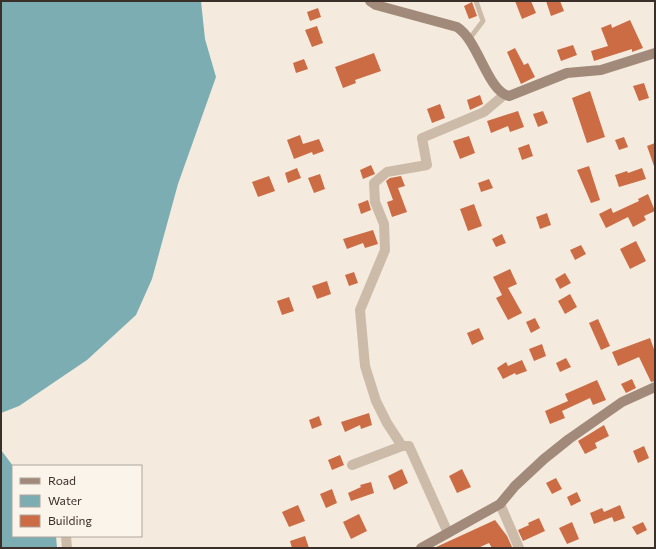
<svg xmlns="http://www.w3.org/2000/svg" width="656" height="549" font-family="Commissioner,sans-serif">
<style>
.water{fill:#7cadb2}
.building{fill:#cb6c45}
.lines{fill:none;stroke-linecap:round;stroke-linejoin:round}
.lane{stroke:#cdbba9;stroke-width:5}
.street{stroke:#cdbba9;stroke-width:10}
.secondary{stroke:#a18a7a;stroke-width:10}
</style>
<rect width="100%" height="100%" fill="#f4ebde"/>
<g class="water">
<path d="M1 1H201L205 39 216 77 178 184 152 279 136 315 87 360 19 406 1 413Z"/>
<path d="M1 450 13 466V536H56L57 548H1Z"/>
</g>
<g class="building">
<path d="M515 1H531L536 13 522 19Z"/>
<path d="M546 1H560L564 11 551 16Z"/>
<path d="M472 2 477 16 469 19 464 6Z"/>
<path d="M318 8 321 17 310 21 307 12Z"/>
<path d="M630 20 643 48 632 52V49L594 61 591 51 608 46 601 28 611 24 612 28Z"/>
<path d="M317 26 323 43 312 47 305 30Z"/>
<path d="M573 45 577 55 561 61 557 50Z"/>
<path d="M515 48 524 65 528 63 535 77 521 84 507 52Z"/>
<path d="M374 53 381 71 355 80 356 83 343 88 335 67Z"/>
<path d="M304 59 308 69 296 73 293 63Z"/>
<path d="M644 83 649 98 639 101 633 86Z"/>
<path d="M590 91 605 137 587 143 572 98Z"/>
<path d="M480 95 483 104 470 110 467 100Z"/>
<path d="M440 104 445 118 432 123 427 109Z"/>
<path d="M518 111 524 127 510 132 508 126 491 133 487 121Z"/>
<path d="M543 111 548 123 538 127 533 114Z"/>
<path d="M300 135 303 144 319 139 324 151 313 155 312 152 294 159 287 140Z"/>
<path d="M469 136 475 153 460 159 453 141Z"/>
<path d="M624 137 628 147 619 150 615 140Z"/>
<path d="M655 143V166H654L647 146Z"/>
<path d="M529 144 533 156 522 160 518 148Z"/>
<path d="M371 165 375 174 363 179 360 170Z"/>
<path d="M589 166 600 200 591 203 577 170Z"/>
<path d="M297 168 301 178 288 183 285 173Z"/>
<path d="M642 168 646 179 619 187 615 175 627 171 628 173Z"/>
<path d="M320 174 325 189 314 193 308 178Z"/>
<path d="M269 176 275 191 258 197 252 182Z"/>
<path d="M401 176 405 186 398 188 407 212 392 217 387 202 393 200 386 181 390 178Z"/>
<path d="M489 179 493 188 481 192 478 183Z"/>
<path d="M648 194 655 211 644 216 646 220 633 227 628 217 606 228 599 214 611 208 613 213 639 201 638 199Z"/>
<path d="M368 200 371 210 361 214 358 204Z"/>
<path d="M474 204 482 226 468 231 460 209Z"/>
<path d="M547 213 551 225 540 229 536 217Z"/>
<path d="M373 230 378 244 365 248 363 243 347 249 343 239Z"/>
<path d="M502 234 506 243 496 247 492 239Z"/>
<path d="M636 241 646 261 630 269 620 249Z"/>
<path d="M581 245 586 254 575 260 570 250Z"/>
<path d="M510 269 517 284 508 288 522 313 508 320 496 298 502 295 493 277Z"/>
<path d="M354 272 358 283 349 286 345 275Z"/>
<path d="M565 273 571 283 560 289 555 279Z"/>
<path d="M327 281 331 294 317 299 312 286Z"/>
<path d="M570 294 577 307 565 314 558 301Z"/>
<path d="M289 297 294 311 282 315 277 301Z"/>
<path d="M535 318 540 328 531 333 526 322Z"/>
<path d="M598 319 610 346 601 350 589 323Z"/>
<path d="M479 328 484 339 472 345 467 333Z"/>
<path d="M650 338 655 352V381L651 382 639 357 618 366 612 352Z"/>
<path d="M542 344 546 356 534 361 529 349Z"/>
<path d="M566 358 571 367 560 372 556 363Z"/>
<path d="M522 360 527 371 516 375 515 373 503 379 497 368 506 362 508 366Z"/>
<path d="M632 379 636 388 626 393 621 384Z"/>
<path d="M597 380 606 400 593 405 590 398 562 411 565 418 550 424 545 411 568 401 565 394Z"/>
<path d="M369 413 372 425 361 429 360 425 345 432 341 422Z"/>
<path d="M319 416 322 425 312 429 309 420Z"/>
<path d="M604 425 609 436 595 443 597 448 585 454 578 441Z"/>
<path d="M644 446 649 458 638 463 633 451Z"/>
<path d="M340 455 344 465 332 470 328 460Z"/>
<path d="M402 469 408 483 394 490 388 476Z"/>
<path d="M462 469 471 487 457 493 449 476Z"/>
<path d="M556 478 562 489 552 494 546 483Z"/>
<path d="M371 482 374 493 351 501 348 493 361 487 360 485Z"/>
<path d="M332 489 337 503 326 508 320 494Z"/>
<path d="M577 492 581 501 571 506 567 497Z"/>
<path d="M298 505 305 521 289 527 282 512Z"/>
<path d="M620 505 625 518 614 522 612 517 594 524 590 513 602 508 604 512Z"/>
<path d="M359 514 367 531 351 539 343 522Z"/>
<path d="M539 518 545 531 523 541 518 530 529 525 528 523Z"/>
<path d="M495 520 507 536 512 547 492 548 489 543 478 548H434Z"/>
<path d="M572 522 579 539 567 544 559 528Z"/>
<path d="M643 522 647 530 637 535 632 527Z"/>
<path d="M305 536 309 548H292L290 541Z"/>
</g>
<g class="lines">
<path class="lane" d="M470 38 483 21 476 1"/>
<g class="street">
<path d="M402 446 387 423 376 401 365 366 360 310 385 250 384 224 375 202 374 183 387 172 427 165 422 138 484 112 504 95"/>
<path d="M352 465 402 446H409L448 533"/>
<path d="M500 504 519 548"/>
<path d="M66 536 67 548"/>
</g>
<g class="secondary">
<path d="M370 1 376 5 457 27C478 40 488 92 509 96L567 73 601 70 655 53"/>
<path d="M421 548 500 504 515 486 544 459 569 439 622 402 655 387"/>
</g>
</g>
<rect width="656" height="549" fill="none" stroke="#3a2f29" stroke-width="4"/>
<rect x="12" y="465" width="130" height="72" fill="#fbf4eb" stroke="#aea59d"/>
<rect x="20" y="478" width="20" height="6" fill="#a18a7a" stroke="#aea59d"/>
<text x="48" y="485" font-size="12" fill="#3a2f29">Road</text>
<rect x="20" y="495" width="20" height="12" fill="#7cadb2" stroke="#aea59d"/>
<text x="48" y="505" font-size="12" fill="#3a2f29">Water</text>
<rect x="20" y="515" width="20" height="12" fill="#cb6c45" stroke="#aea59d"/>
<text x="48" y="525" font-size="12" fill="#3a2f29">Building</text>
</svg>
